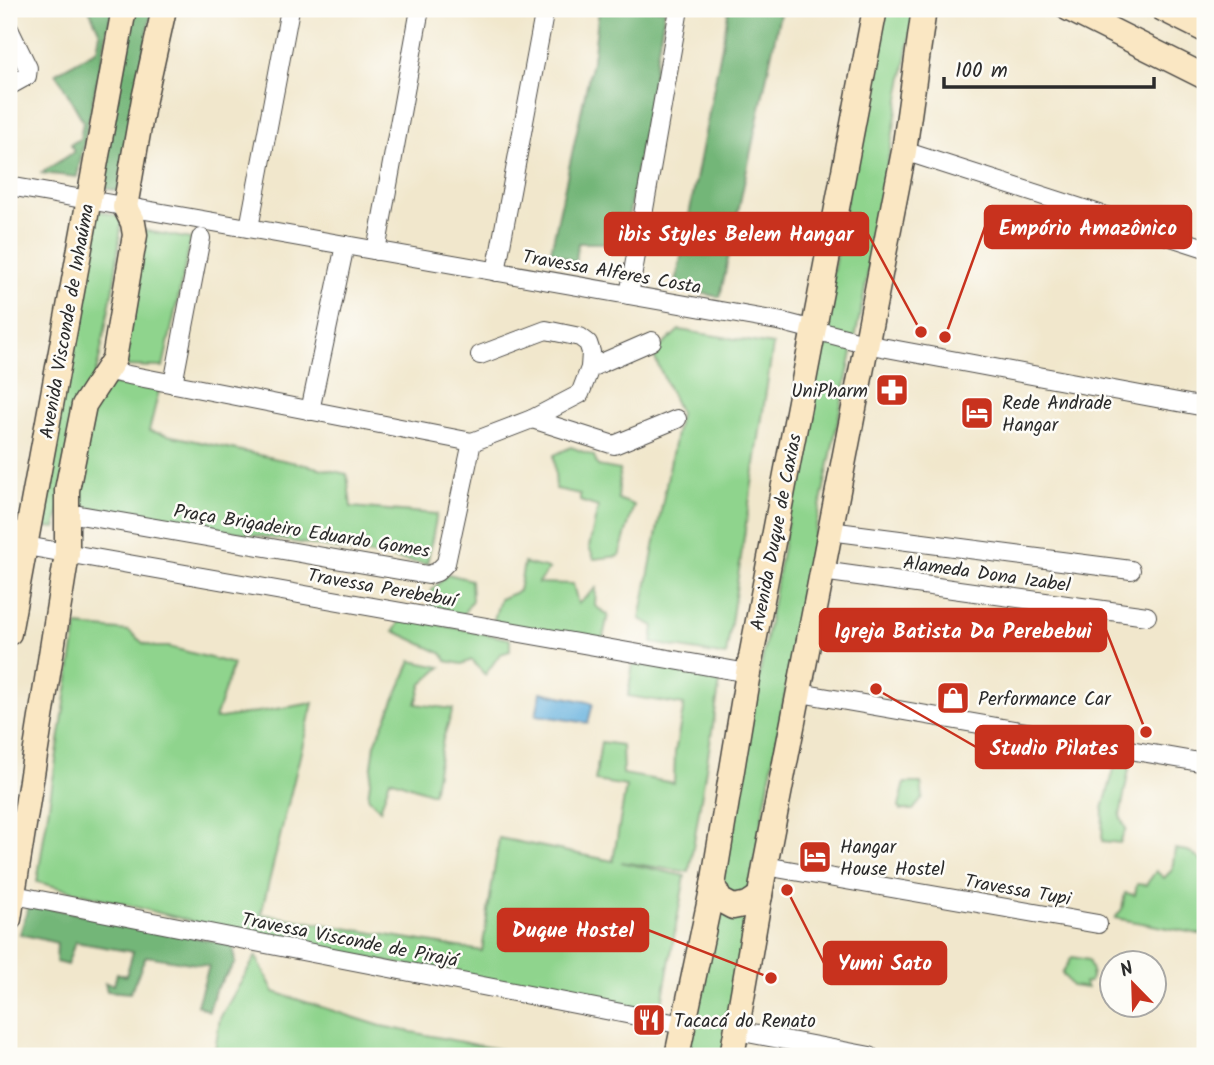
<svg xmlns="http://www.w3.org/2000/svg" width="1214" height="1065" font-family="Kalam,sans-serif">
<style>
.green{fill:#8fd48d;stroke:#5d805c;stroke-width:2}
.forest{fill:#73b678;stroke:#4f7052;stroke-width:2}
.water{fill:#65b1de;stroke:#486e84;stroke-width:2}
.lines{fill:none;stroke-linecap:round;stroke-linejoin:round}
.street-casing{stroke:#494743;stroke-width:20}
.secondary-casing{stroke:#494743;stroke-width:27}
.street{stroke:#fff;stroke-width:18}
.secondary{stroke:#fae7c3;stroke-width:24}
.labels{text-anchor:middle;stroke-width:5;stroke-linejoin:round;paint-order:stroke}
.street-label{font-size:19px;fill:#2b2b2b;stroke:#fdfcf7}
.poi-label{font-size:19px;fill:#2b2b2b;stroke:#fdfcf7;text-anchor:start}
.leader{fill:none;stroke:#c8321e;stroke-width:2.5}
.callout-dot{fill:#c8321e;stroke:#fdfcf7;stroke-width:2.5}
.callout{fill:#c8321e;stroke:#c8321e;stroke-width:2.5}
.callout-label{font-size:21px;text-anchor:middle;font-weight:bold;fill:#fff}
</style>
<rect width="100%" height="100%" fill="#fdfcf7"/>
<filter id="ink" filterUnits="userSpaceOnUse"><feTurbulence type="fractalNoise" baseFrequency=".0143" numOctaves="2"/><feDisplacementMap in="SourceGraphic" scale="14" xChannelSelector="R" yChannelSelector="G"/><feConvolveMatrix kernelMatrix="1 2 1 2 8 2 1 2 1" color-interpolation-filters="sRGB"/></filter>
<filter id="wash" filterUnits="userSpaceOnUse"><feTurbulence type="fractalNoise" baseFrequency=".00686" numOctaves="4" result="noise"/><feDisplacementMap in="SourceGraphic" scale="28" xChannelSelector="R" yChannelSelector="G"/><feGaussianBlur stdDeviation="1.57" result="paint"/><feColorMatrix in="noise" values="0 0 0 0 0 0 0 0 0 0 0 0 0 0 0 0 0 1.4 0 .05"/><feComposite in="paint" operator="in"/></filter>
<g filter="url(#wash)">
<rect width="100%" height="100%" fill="#f1e7cc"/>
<g class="green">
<path d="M881 9H914L912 26 864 295 816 526 748 896 740 900 721 885Z"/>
<path d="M92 209 122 217 115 278 99 360 55 528 37 526Z"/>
<path d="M141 230 191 239 163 367 120 366Z"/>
<path d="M679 330 773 345 726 656 652 643 654 626 640 619 680 413 653 354Z"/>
<path d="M109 384 160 387 149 431 347 474 351 507 437 514 427 564 72 505 89 410Z"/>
<path d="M571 447 594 456 598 466 620 470 618 499 634 505 619 556 594 559 589 547 598 507 580 501V494L556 489 554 455Z"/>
<path d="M524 563 549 569 538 583 573 584 578 604 596 588 595 606 608 615 602 642 493 623 500 599 519 591Z"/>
<path d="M448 574 471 580 472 600 461 618 431 613 432 590Z"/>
<path d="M402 617 510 639V651L500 654 485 675 472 660 462 664 446 661 443 654 394 631Z"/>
<path d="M77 626 129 631 143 643 155 647H169L233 664 215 719 313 703 261 914 482 951 499 838 613 861 626 786 595 781 601 742 622 745 623 774 674 783 675 752 684 705 628 696 633 662 721 676 689 872 621 862 685 876 660 1014 250 936 37 882Z"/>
<path d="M411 661 441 667 422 684 416 704 453 709 443 739 433 794 390 779 380 810 368 797 375 744Z"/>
<path d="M1116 762 1130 764 1120 816 1126 829 1120 843 1102 841 1103 809Z"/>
<path d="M905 783H921L923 798 913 810H900L899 806Z"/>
<path d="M1175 849 1188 851 1205 863V935L1115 918 1122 909 1125 893 1135 895 1137 884 1146 885 1156 871 1164 878 1172 870Z"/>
<path d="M717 902 753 908 723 1056H687Z"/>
<path d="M256 956 274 992 381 1026 533 1056H214L220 1018Z"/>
<path d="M1072 957 1088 960 1092 971 1090 982 1084 983 1087 988 1072 986 1062 973Z"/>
</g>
<g class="forest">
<path d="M89 9H112L77 177 41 173 74 152 71 144 80 139 83 121 56 73 97 50 100 33Z"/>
<path d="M129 9H152L118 191 94 186Z"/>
<path d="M599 9H665L624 243H578L576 263 551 251 594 52Z"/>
<path d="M729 9H781L720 297 675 288Z"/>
<path d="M29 904 233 945 235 963 215 990 209 1011 197 1005 209 966 146 956 130 993 107 991 105 983 114 985 117 973 126 976 133 952 75 942 67 965 56 962 57 943 20 934Z"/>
</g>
<path class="water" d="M541 692 593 703 588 723 536 715Z"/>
</g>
<g filter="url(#ink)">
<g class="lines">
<defs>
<g id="street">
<path d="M9 29 28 68 27 76 9 86"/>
<path d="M904 151 1205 248"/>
<path d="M9 186 783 322 876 346 1205 407"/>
<path d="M249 228 290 9"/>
<path d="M376 251 420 9"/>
<path d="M496 272 545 9"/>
<path d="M629 295 679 9"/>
<path d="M480 355 546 330 580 337 588 343 591 352 590 368 580 394 532 419"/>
<path d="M590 368 652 341"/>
<path d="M173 384 201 238"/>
<path d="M310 411 345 245"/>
<path d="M472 442 532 419 614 445 677 419"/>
<path d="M68 513 428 575 437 572 446 563 472 442 108 371"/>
<path d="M830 531 1131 570"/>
<path d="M9 543 748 673"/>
<path d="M822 571 1147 616"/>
<path d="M800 693 1205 763"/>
<path d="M765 866 1098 924"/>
<path d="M9 894 683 1025"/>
<path d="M737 1031 870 1056"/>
</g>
<g id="secondary">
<path d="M1069 9 1205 77"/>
<path d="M1163 9 1205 30"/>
<path d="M9 633 124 9"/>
<path d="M713 885 720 900 733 907 748 904 760 896"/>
<path d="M9 919 67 554V490L84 405 114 359 135 235 133 223 125 207 144 99 164 9"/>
<path d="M677 1056 713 885 748 673 875 9"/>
<path d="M732 1056 765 866 904 151 924 9"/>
</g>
</defs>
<use href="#street" class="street-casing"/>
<use href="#secondary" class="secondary-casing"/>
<use href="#street" class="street"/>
<use href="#secondary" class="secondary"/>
</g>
</g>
<defs>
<symbol id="pharmacy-square" viewBox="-11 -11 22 22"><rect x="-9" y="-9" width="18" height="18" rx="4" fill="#c8321e" stroke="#fdfcf7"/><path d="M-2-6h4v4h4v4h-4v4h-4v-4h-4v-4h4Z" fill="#fff"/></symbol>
<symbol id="hotel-square" viewBox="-11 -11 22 22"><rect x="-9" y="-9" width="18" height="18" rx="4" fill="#c8321e" stroke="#fdfcf7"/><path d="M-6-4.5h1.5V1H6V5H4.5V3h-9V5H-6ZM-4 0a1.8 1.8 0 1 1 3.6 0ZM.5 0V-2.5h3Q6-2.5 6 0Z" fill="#fff"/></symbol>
<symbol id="shop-square" viewBox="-11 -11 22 22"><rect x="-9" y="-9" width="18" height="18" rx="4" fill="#c8321e" stroke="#fdfcf7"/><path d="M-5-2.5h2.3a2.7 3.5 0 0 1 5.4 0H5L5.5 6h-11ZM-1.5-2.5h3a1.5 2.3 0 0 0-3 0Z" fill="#fff"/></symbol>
<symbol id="restaurant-square" viewBox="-11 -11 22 22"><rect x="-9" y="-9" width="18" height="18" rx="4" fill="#c8321e" stroke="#fdfcf7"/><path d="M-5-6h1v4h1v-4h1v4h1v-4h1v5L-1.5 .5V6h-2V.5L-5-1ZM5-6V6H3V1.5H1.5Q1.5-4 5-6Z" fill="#fff"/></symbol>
</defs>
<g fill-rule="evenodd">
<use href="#pharmacy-square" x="873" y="371" width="38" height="38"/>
<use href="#hotel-square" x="958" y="394" width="38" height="38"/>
<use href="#shop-square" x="934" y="679" width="38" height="38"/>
<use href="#hotel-square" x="796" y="838" width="38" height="38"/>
<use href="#restaurant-square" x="630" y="1001" width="38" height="38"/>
</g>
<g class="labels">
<g class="street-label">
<text transform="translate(612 271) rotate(10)" y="7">Travessa Alferes Costa</text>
<text transform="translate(66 321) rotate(-80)" y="7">Avenida Visconde de Inhaúma</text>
<text transform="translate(302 530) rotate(9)" y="7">Praça Brigadeiro Eduardo Gomes</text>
<text transform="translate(775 532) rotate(-79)" y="7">Avenida Duque de Caxias</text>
<text transform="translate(987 573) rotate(8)" y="7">Alameda Dona Izabel</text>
<text transform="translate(382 587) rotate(10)" y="7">Travessa Perebebuí</text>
<text transform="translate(1018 889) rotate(10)" y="7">Travessa Tupi</text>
<text transform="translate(350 939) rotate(11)" y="7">Travessa Visconde de Pirajá</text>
</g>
<g class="poi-label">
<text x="868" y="397" text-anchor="end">UniPharm</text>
<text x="1002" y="409">Rede Andrade<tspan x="1002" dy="22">Hangar</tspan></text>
<text x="978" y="705">Performance Car</text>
<text x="840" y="853">Hangar<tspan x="840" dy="22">House Hostel</tspan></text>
<text x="674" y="1027">Tacacá do Renato</text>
</g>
</g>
<path class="leader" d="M945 337L985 227M921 332L868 234M1146 732L1106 630M876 689L976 747M771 978L648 930M787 890L824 963"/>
<g class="callout-dot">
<circle cx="945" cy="337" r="7"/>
<circle cx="921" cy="332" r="7"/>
<circle cx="1146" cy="732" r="7"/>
<circle cx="876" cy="689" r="7"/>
<circle cx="771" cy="978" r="7"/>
<circle cx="787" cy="890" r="7"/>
</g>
<g class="callout">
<rect x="985" y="206" width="206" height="42" rx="7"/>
<rect x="605" y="213" width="263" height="42" rx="7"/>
<rect x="820" y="609" width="286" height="42" rx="7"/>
<rect x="976" y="726" width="157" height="42" rx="7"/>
<rect x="498" y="909" width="150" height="42" rx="7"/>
<rect x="824" y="942" width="122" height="42" rx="7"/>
</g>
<g class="callout-label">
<text x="1088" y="235">Empório Amazônico</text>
<text x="736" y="241">ibis Styles Belem Hangar</text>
<text x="963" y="638">Igreja Batista Da Perebebui</text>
<text x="1054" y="755">Studio Pilates</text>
<text x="573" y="937">Duque Hostel</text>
<text x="885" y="970">Yumi Sato</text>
</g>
<rect width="1214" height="1065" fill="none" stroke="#fdfcf7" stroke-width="35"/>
<g transform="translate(1133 984) rotate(337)"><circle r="33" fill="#fdfcf7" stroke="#a9a8a5" stroke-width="2"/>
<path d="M0-5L12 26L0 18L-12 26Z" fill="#c8321e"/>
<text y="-10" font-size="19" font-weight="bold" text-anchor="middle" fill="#2b2b2b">N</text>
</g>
<path d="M944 77v10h210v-10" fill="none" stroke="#2b2b2b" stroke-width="3.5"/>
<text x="955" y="77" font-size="21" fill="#2b2b2b" stroke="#fdfcf7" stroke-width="5" paint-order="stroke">100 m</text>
</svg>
